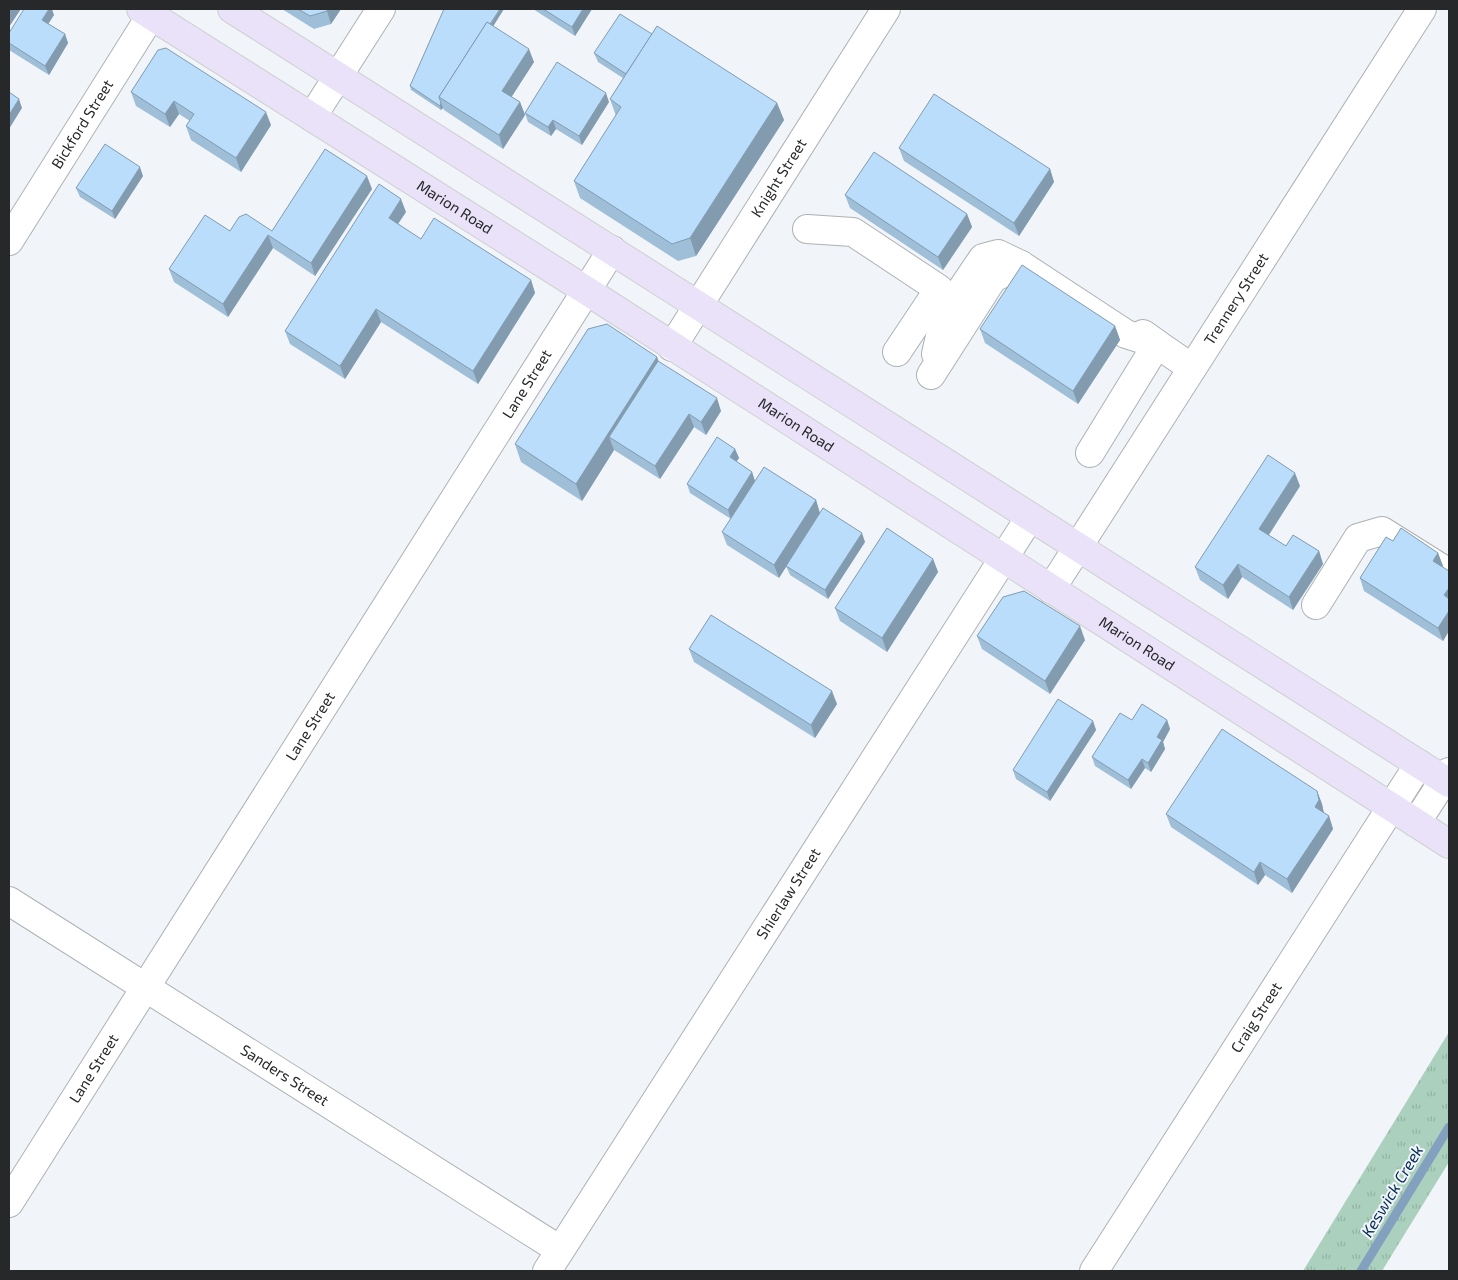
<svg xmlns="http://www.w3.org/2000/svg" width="1458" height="1280" font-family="'Exo 2',sans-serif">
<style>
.grass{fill:url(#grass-tufts)}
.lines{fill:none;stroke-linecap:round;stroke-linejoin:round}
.stream{stroke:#83a0bf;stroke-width:9}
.minor-casing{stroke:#adb1b5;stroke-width:30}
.major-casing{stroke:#cfd0d0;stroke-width:30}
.minor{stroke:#fff;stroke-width:28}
.major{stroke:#e9e2f8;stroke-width:28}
.wall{fill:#9fbed7}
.shaded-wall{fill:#829baf}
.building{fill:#b9ddfa;stroke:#829baf}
.labels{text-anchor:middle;stroke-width:4;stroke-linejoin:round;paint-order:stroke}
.street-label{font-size:15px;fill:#262829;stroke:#f1f5f9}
.water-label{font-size:16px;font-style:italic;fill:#002b53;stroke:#f1f5f9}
</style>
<defs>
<pattern id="grass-tufts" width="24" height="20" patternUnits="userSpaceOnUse" patternTransform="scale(1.25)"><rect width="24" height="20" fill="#abd0be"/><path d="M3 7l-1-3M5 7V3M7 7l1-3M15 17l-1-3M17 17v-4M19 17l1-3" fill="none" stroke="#93b3a3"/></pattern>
</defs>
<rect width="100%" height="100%" fill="#f1f5f9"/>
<path class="grass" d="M1449 1032V1162L1382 1271H1303Z"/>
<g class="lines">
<path class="stream" d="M1361 1271 1449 1127"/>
<defs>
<g id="minor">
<path d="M312 117 381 9"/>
<path d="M807 229 853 232 939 289 897 352"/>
<path id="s1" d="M9 241 155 9"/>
<path id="s2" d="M672 347 886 9"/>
<path d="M936 354 945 314 983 258 998 254 1021 265"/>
<path d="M931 375 993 278 1021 265 1126 334 1157 344 1192 368"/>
<path d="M1090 453 1157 344 1143 334"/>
<path id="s3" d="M1051 589 1422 9"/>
<path d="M1316 605 1358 538 1382 531 1449 573"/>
<path d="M1416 823 1449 772"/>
<path id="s4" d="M9 901 560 1250"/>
<path id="s5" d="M9 1203 612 250"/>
<path id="s6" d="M547 1271 1030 517"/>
<path id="s7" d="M1094 1271 1419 764"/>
</g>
<g id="major">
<path id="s8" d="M141 9 587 291 1449 844"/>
<path d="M232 9 1449 783"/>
</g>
</defs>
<use href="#minor" class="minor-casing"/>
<use href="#major" class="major-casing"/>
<use href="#minor" class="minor"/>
<use href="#major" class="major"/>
</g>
<g class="wall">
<path d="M282 9H341L331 24 314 29Z"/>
<path d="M533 9H592L575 36Z"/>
<path d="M54 15 48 24 65 34 68 43 49 75 9 50V33Z"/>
<path d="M493 26 534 62 511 97 520 102 525 115 503 149 444 110 443 108 441 110 411 90 410 86Z"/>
<path d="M652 34 777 103 784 120 696 256 678 261 580 198 574 181 616 116 610 99 623 78 598 62 594 53Z"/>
<path d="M158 50 271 125 241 172 191 140 186 126 190 121 179 114 170 127 136 106 131 92Z"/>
<path d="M609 102 582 145 556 129 551 136 528 122 525 113Z"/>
<path d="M899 148 1050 169 1054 182 1019 236 904 161Z"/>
<path d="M143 176 115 219 80 197 76 188Z"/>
<path d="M372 189 315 276 273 248 228 317 174 282 169 269 230 231H272Z"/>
<path d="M845 195 967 214 972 227 943 270 850 208Z"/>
<path d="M406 212 398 224 421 239 531 280 535 293 478 384 381 322 345 379 290 344 285 331Z"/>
<path d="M1115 326 1120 340 1078 404 985 343 980 329Z"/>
<path d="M657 357 658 361 721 411 706 435 694 427 660 479 614 450 582 501 521 462 515 444Z"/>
<path d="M735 449 739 458 736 462 752 472 755 481 816 500 820 513 865 542 828 599 790 575 786 566 779 578 727 545 722 532 731 519 690 493 687 484Z"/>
<path d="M1300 486 1269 535 1286 546 1319 551 1323 564 1293 610 1242 577 1228 599 1200 580 1195 567Z"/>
<path d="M1393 541 1438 553 1443 566 1442 567 1449 571V631L1443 641 1364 591 1360 578Z"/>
<path d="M933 559 938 572 887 652 840 621 835 608Z"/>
<path d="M977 636 1085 640 1050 694 982 649Z"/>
<path d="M689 649 837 704 815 738 694 662Z"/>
<path d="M1132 720H1167L1170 729 1163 742 1165 749 1151 772 1145 768 1131 789 1095 766 1092 757Z"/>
<path d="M1093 721 1096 730 1050 801 1016 779 1013 770Z"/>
<path d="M1317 791 1322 804 1324 813 1329 816 1333 829 1292 893 1265 875 1258 885 1171 827 1166 814Z"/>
</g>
<g class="shaded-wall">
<path d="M9 9H21L9 27Z"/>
<path d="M49 9H52L54 15 45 29 42 20Z"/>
<path d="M328 9H341L331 24 327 11Z"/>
<path d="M500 9H504L446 102 443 100Z"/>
<path d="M583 9H592L575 36 572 27Z"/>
<path d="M65 34 68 43 49 75 45 66Z"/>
<path d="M529 49 534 62 507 104 502 91Z"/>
<path d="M606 93 609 102 582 145 579 136Z"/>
<path d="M19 99 22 108 9 129V115Z"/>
<path d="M174 101 179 114 170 127 165 114Z"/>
<path d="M520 102 525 115 503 149 499 135Z"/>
<path d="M441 103 443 108 441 110 440 106Z"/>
<path d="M777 103 784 120 696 256 690 238Z"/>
<path d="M266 112 271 125 241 172 236 158Z"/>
<path d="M553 120 556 129 551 136 548 127Z"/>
<path d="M140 167 143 176 115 219 112 211Z"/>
<path d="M1050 169 1054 182 1019 236 1014 223Z"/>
<path d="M367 176 372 189 315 276 311 263Z"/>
<path d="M401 199 406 212 393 231 389 218Z"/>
<path d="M967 214 972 227 943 270 938 257Z"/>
<path d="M268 235 273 248 228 317 223 304Z"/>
<path d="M531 280 535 293 478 384 473 371Z"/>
<path d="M376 309 381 322 345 379 340 366Z"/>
<path d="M1115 326 1120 340 1078 404 1073 391Z"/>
<path d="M657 357 663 374 609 437 614 450 582 501 576 484Z"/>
<path d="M717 398 721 411 706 435 701 422Z"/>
<path d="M689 414 694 427 660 479 655 466Z"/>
<path d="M735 449 739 458 733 466 730 457Z"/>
<path d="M752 472 755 481 731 519 728 510Z"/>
<path d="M1295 473 1300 486 1264 542 1259 529Z"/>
<path d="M816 500 820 514 779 578 774 565Z"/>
<path d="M862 533 865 542 828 599 825 590Z"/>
<path d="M1319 551 1323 564 1293 610 1289 597Z"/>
<path d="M1438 553 1443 566 1438 574 1433 561Z"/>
<path d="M933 559 938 572 887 652 882 638Z"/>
<path d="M1238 564 1242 577 1228 599 1223 585Z"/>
<path d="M1449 588V608L1444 595Z"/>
<path d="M1449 611V631L1443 641 1438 628Z"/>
<path d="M1080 626 1085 640 1050 694 1045 681Z"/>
<path d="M832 691 837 704 815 738 811 725Z"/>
<path d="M1167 720 1170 729 1163 742 1165 749 1151 772 1148 763 1157 737Z"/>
<path d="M1093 721 1096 730 1050 801 1047 792Z"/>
<path d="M1142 759 1145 768 1131 789 1128 780Z"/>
<path d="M1317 791 1322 804 1324 814 1315 807Z"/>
<path d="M1329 816 1333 829 1292 893 1287 879Z"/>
<path d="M1260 862 1265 875 1258 885 1254 872Z"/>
</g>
<g class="building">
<path d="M24 9H49L42 20 65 34 45 66 9 43V33Z"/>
<path d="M298 9H328L327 11 310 16Z"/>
<path d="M444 9H500L490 24 487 22 439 97 441 103 440 106 410 86Z"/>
<path d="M543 9H583L572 27Z"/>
<path d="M620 14 652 34 626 74 594 53Z"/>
<path d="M487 22 529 49 502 91 520 102 499 135 439 97Z"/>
<path d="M657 26 777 103 690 238 672 244 574 181 621 107 610 99Z"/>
<path d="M166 48 266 112 236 158 186 126 194 114 174 101 165 114 131 92 158 50Z"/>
<path d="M557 62 606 93 579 136 553 120 548 127 525 113Z"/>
<path d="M9 92 19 99 9 115Z"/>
<path d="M934 94 1050 169 1014 223 899 148Z"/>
<path d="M105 144 140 167 112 211 76 188Z"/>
<path d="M325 149 367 176 311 263 268 235 223 304 169 269 205 215 230 231 239 217 246 214 272 231Z"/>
<path d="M874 152 967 214 938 257 845 195Z"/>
<path d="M379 184 401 199 389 218 421 239 434 218 531 280 473 371 376 309 340 366 285 331Z"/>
<path d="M1022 265 1115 326 1073 391 980 329Z"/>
<path d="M607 324 657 357 576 484 515 444 588 329Z"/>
<path d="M658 361 717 398 701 422 689 414 655 466 609 437Z"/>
<path d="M717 437 735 449 730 457 752 472 728 510 687 484Z"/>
<path d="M1268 455 1295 473 1259 529 1286 546 1293 535 1319 551 1289 597 1238 564 1223 585 1195 567Z"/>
<path d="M764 467 816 500 774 565 722 532Z"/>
<path d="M823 508 862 533 825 590 786 566Z"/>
<path d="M887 528 933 559 882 638 835 608Z"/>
<path d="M1401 528 1438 553 1433 561 1449 571V588L1444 595 1449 599V611L1438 628 1360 578 1386 537 1393 541Z"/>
<path d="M1024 591 1080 626 1045 681 977 636 1003 597Z"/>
<path d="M711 615 832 691 811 725 689 649Z"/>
<path d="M1058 699 1093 721 1047 792 1013 770Z"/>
<path d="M1142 704 1167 720 1157 737 1162 740 1148 763 1142 759 1128 780 1092 757 1120 713 1132 720Z"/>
<path d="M1222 729 1317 791 1319 800 1315 807 1329 816 1287 879 1260 862 1254 872 1166 814Z"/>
</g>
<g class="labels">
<g class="street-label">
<text dy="5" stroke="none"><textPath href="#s1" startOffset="138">Bickford Street</textPath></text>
<text dy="5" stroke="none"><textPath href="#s2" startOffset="200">Knight Street</textPath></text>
<text dy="5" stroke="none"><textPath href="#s8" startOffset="371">Marion Road</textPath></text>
<text dy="5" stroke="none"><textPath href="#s3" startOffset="344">Trennery Street</textPath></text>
<text dy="5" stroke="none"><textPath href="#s5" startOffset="969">Lane Street</textPath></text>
<text dy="5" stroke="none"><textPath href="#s8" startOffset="776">Marion Road</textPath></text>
<text dy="5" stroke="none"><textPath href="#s8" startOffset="1181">Marion Road</textPath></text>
<text dy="5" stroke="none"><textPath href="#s5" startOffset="564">Lane Street</textPath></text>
<text dy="5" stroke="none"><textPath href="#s6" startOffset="448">Shierlaw Street</textPath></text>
<text dy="5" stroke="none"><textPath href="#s7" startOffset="301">Craig Street</textPath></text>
<text dy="5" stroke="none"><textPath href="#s5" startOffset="159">Lane Street</textPath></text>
<text dy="5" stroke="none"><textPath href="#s4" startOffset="326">Sanders Street</textPath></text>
</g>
<g class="water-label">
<text transform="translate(1392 1191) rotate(-59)" y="6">Keswick Creek</text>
</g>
</g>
<rect width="1458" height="1280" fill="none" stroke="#262829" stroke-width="20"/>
</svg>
